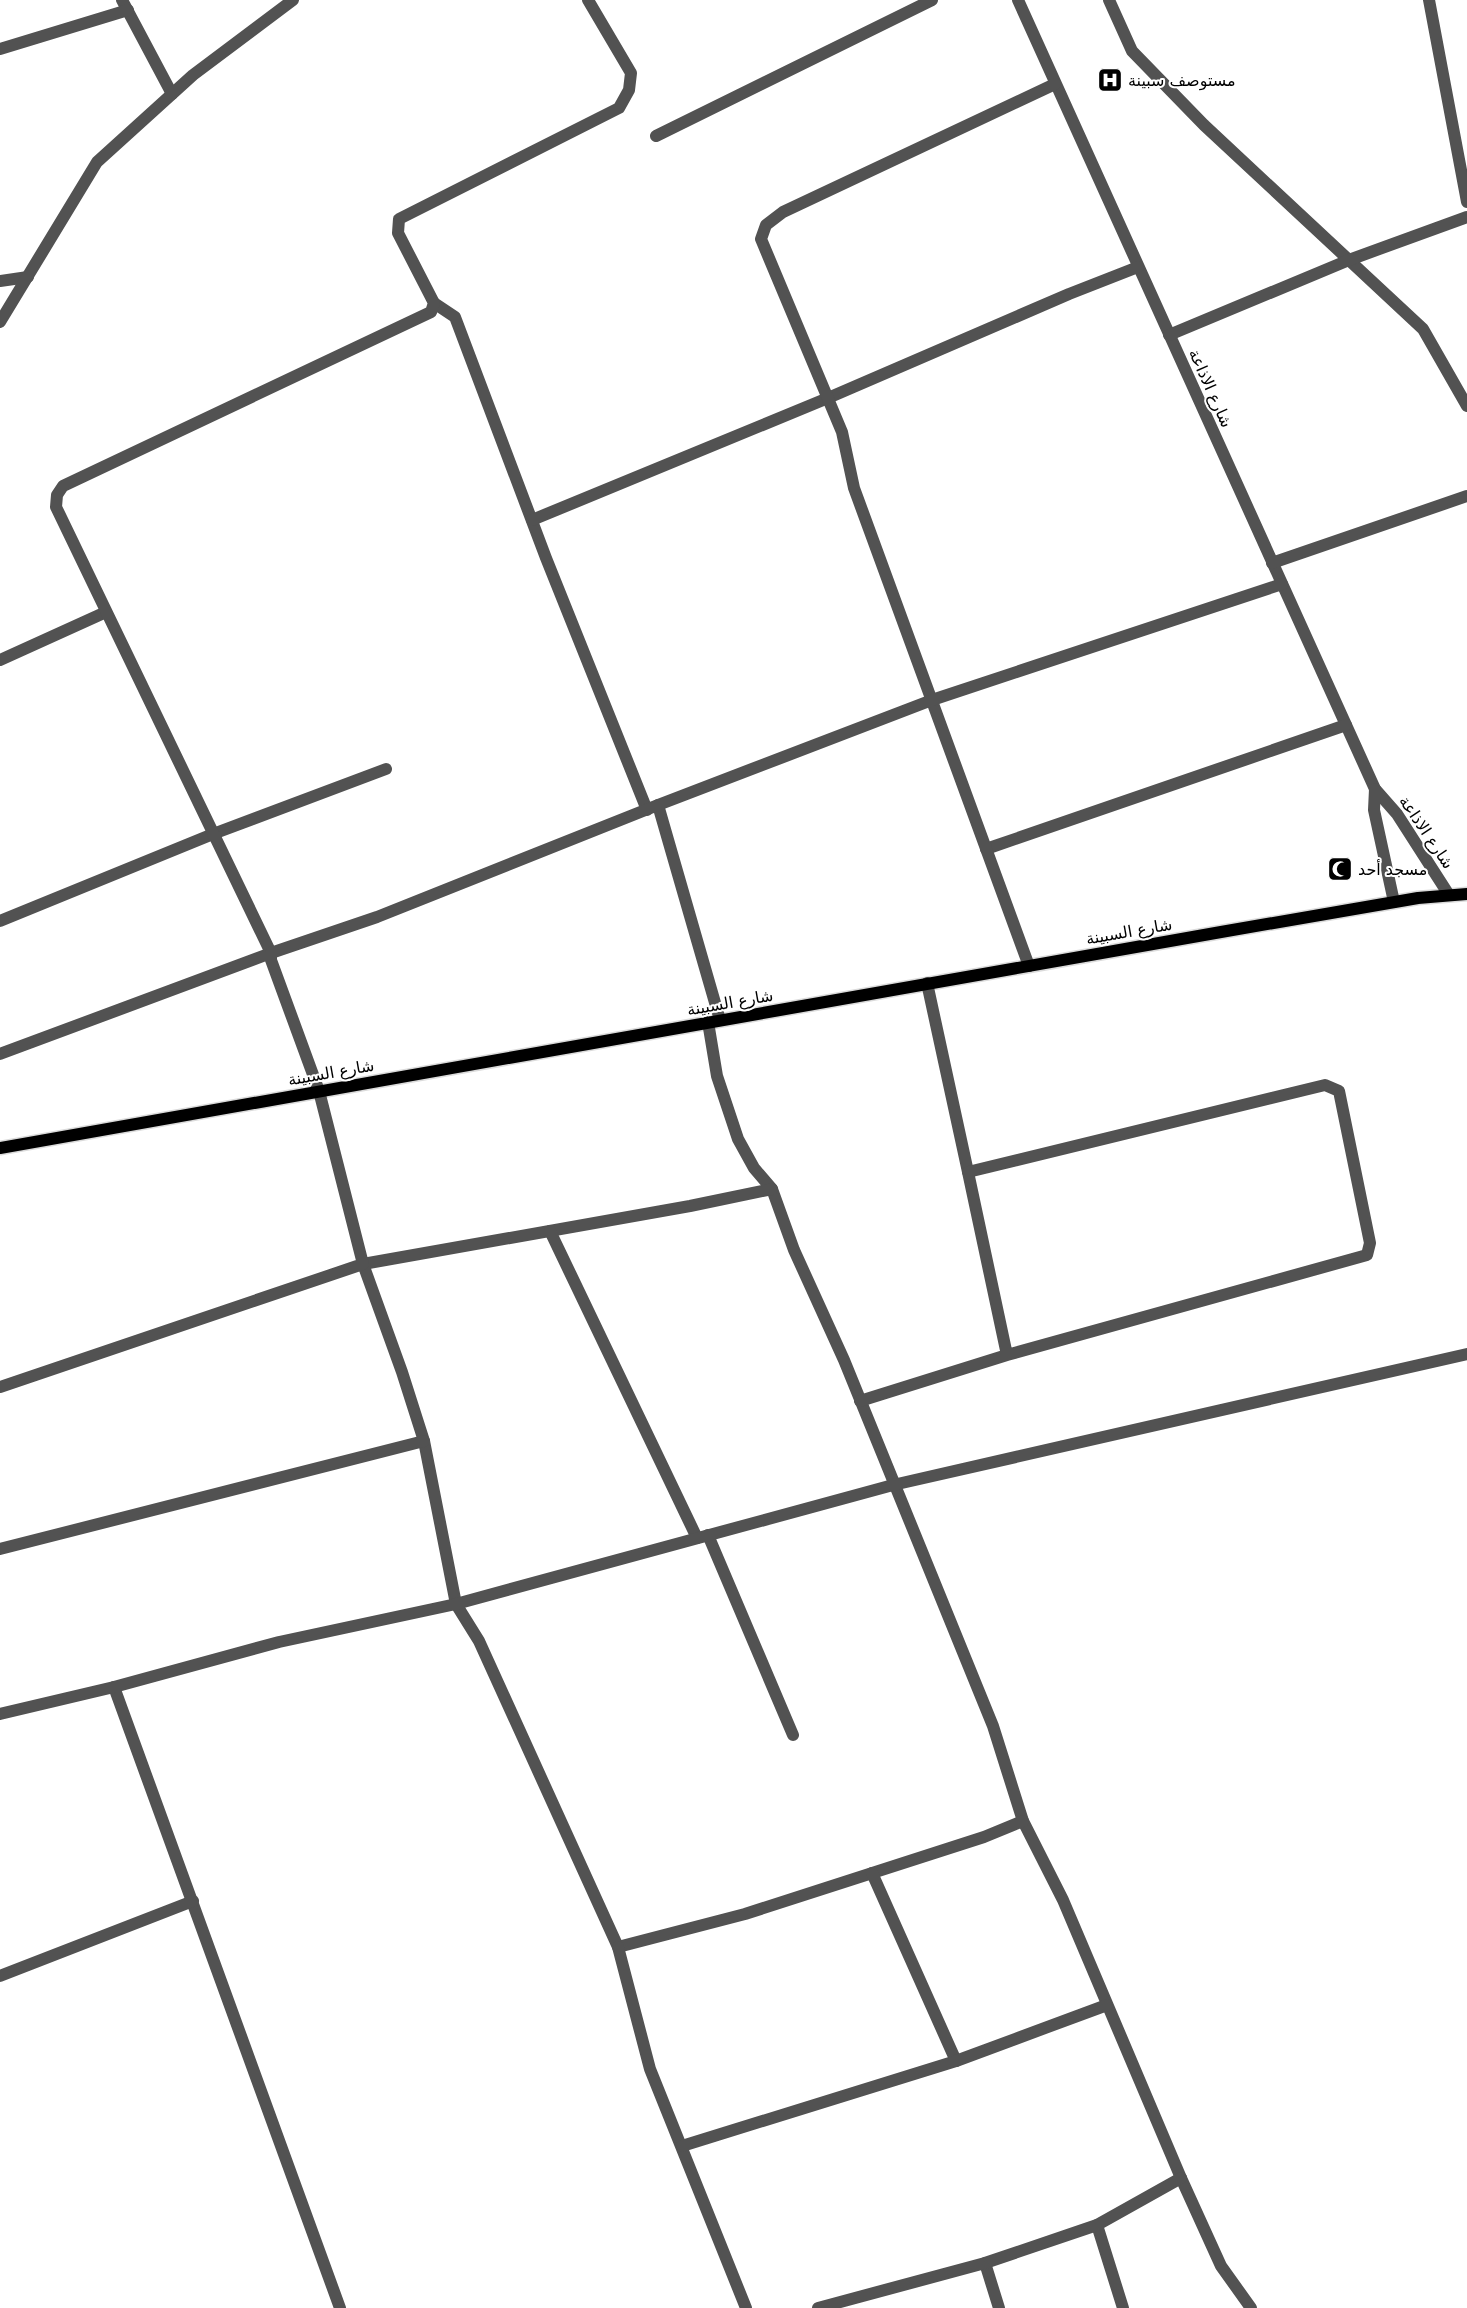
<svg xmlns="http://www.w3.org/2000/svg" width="1467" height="2308" font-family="'DejaVu Sans',Vazirmatn,sans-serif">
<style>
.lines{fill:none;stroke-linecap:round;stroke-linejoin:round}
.major-casing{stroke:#dbdbdb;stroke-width:15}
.minor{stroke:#525252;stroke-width:12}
.major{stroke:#000;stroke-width:12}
.labels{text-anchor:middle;stroke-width:4;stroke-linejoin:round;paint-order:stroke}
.poi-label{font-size:16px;fill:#000;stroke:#fff;text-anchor:start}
.street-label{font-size:16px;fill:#000;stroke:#fff}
</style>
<rect width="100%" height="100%" fill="#fff"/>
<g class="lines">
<defs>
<path id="major" d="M0 1148 1221 932 1418 898 1467 894"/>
</defs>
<use href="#major" class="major-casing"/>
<g class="minor">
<path d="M122 0 172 94"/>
<path d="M1018 0 1375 789 1397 814 1449 895"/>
<path d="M1109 0 1132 51 1204 125 1423 329 1467 406"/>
<path d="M1429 0 1467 202"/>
<path d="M0 49 128 10"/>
<path d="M656 136 932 0"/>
<path d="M0 281 28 277"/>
<path d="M434 303 455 317 546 558 647 810"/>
<path d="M0 322 97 162 193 75 293 0"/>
<path d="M1169 335 1349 260 1467 217"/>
<path d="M532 520 828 398 1069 294 1138 267"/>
<path d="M1272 563 1467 496"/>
<path d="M0 660 106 612"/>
<path d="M1375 789 1374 810 1394 902"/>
<path d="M658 805 720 1020"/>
<path d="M986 849 1346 725"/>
<path d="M0 921 213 834 386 769"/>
<path d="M1029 966 854 488 842 432 761 239 766 225 783 212 1055 84"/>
<path d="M927 983 968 1172"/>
<path d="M708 1022 717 1076 738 1139 754 1168 772 1189 794 1250 844 1360 993 1726 1023 1821 1063 1900 1181 2178 1221 2266 1251 2308"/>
<path d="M0 1054 271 953 56 507 57 495 63 486 431 312 434 303 398 233 399 219 619 108 629 90 631 73 588 0"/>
<path d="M772 1189 690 1206 363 1264 402 1372 424 1441 456 1604 479 1641 618 1947 745 1914 984 1837 1023 1821"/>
<path d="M550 1231 697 1538"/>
<path d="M0 1387 363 1264 319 1091 271 960V953L377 917 658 805 932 700 1282 584"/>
<path d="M860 1401 1007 1355 1367 1255 1370 1243 1339 1091 1325 1085 968 1172 1007 1355"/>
<path d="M708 1535 793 1735"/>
<path d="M0 1549 424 1441"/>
<path d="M114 1687 340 2308"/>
<path d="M0 1714 114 1687 279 1642 456 1604 893 1485 1467 1354"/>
<path d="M872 1873 956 2061"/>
<path d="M618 1947 650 2069 746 2308"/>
<path d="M0 1976 193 1901"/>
<path d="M682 2146 956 2061 1107 2005"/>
<path d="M1097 2225 1123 2308"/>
<path d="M985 2263 999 2308"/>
<path d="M818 2308 985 2263 1097 2225 1181 2178"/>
</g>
<use href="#major" class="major"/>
</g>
<defs>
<symbol id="hospital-square" viewBox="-11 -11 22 22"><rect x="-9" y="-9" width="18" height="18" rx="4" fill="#000" stroke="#fff"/><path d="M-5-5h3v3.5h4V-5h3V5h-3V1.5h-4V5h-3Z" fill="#fff"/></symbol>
<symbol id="mosque-square" viewBox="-11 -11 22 22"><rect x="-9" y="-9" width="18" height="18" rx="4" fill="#000" stroke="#fff"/><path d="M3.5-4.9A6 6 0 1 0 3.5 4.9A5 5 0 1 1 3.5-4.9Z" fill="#fff"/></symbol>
</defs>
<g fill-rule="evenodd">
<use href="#hospital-square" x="1096" y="66" width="28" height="28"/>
<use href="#mosque-square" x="1326" y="855" width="28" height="28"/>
</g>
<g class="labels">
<g class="poi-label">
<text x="1128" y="86">مستوصف سبينة</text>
<text x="1358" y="875">مسجد أحد</text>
</g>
<g class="street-label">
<text transform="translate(1211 388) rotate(66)" y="6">شارع الاذاعة</text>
<text transform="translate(1427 832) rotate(56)" y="6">شارع الاذاعة</text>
<text transform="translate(1129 931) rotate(-10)" y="6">شارع السبينة</text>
<text transform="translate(730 1002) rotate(-10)" y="6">شارع السبينة</text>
<text transform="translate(331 1072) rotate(-10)" y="6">شارع السبينة</text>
</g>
</g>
</svg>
